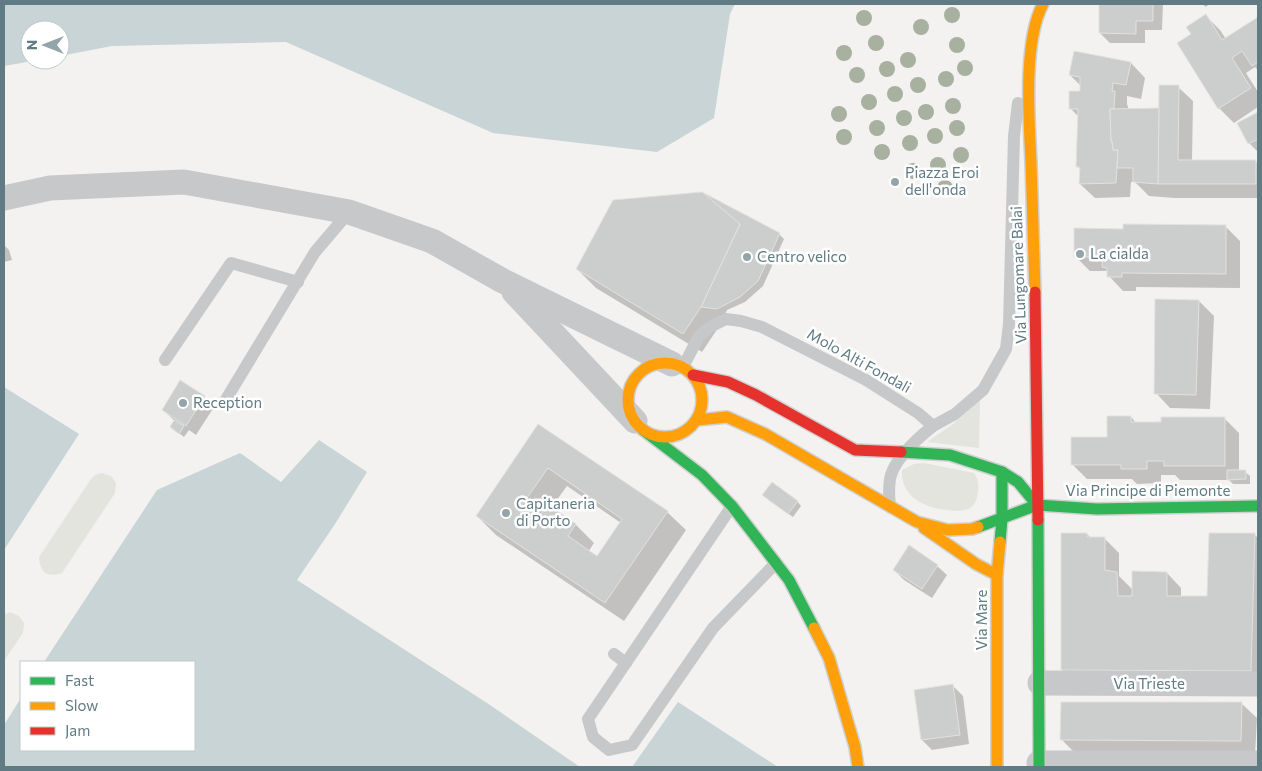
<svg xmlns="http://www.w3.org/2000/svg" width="1262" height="771" font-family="Commissioner,sans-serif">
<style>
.green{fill:#e2e4dd}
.water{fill:#c8d4d5}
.shadow{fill:#0003;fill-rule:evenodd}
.building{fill:#cccecd;stroke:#e2e2e0;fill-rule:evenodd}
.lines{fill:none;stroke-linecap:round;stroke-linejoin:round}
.fast-casing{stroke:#cfd0d0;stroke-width:14}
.slow-casing{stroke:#cfd0d0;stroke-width:14}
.jam-casing{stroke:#cfd0d0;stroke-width:14}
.lane{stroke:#c7c8c9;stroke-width:12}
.street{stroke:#c7c8c9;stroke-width:25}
.fast{stroke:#30b455;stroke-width:11}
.slow{stroke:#ff9f0a;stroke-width:11}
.jam{stroke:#e5322d;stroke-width:11}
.tree{fill:#a8b0a0}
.poi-dot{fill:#93a5a9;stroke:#fff;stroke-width:2}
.labels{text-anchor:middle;stroke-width:5;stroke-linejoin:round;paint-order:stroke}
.poi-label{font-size:15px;fill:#607b83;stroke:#fff;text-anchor:start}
.street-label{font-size:15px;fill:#607b83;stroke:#fff}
</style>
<rect width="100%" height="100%" fill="#f3f2f0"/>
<g class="green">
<path d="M980 397 979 448 927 442 953 424 967 412Z"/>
<path d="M924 463 974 473C978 479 979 484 978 491 977 498 976 504 970 508 962 512 955 511 946 510 925 508 900 496 902 470L914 464Z"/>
<path d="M102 473 111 476 116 483 115 493 62 573C47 578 40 573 39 557L91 479 95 475Z"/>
<path d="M10 612 19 616 24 623 23 633 4 661V615Z"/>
</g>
<g class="water">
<path d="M4 4H735L730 14 714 118 657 152 493 133 286 42 112 46 60 56V30H30V60H38L4 66Z"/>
<path d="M4 387 79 434 4 550Z"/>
<path d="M319 440 367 472 335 524 297 580 490 705 580 767H4V725L21 698V750H194V662H44L157 490 240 453 281 482Z"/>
<path d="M678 702 778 767H632Z"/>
</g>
<g class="shadow">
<path d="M1101 4H1163L1162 30H1145V43H1110L1100 33Z"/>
<path d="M1202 4H1209L1206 7Z"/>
<path d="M1206 16 1220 30 1226 39 1258 18V70L1255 67 1246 73 1258 92V107L1234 123 1219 108 1193 35Z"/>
<path d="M1075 53 1131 63 1145 78 1141 99 1127 96V104L1129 110 1160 109 1178 87 1193 101 1192 161 1256 162 1258 164V198H1174L1149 196 1135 182H1131L1130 197 1095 198 1080 184 1081 170 1077 166 1079 117 1070 108 1081 92V86L1070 75Z"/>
<path d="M1258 114V152L1249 143 1239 123Z"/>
<path d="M1226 227 1240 241V288L1136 287V291H1123L1109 276 1108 271H1090L1075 256Z"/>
<path d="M779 234 784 239 763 286 745 302 727 310 720 325 702 352 596 288 577 269Z"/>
<path d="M4 245 9 250 12 260 4 262Z"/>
<path d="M1199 301 1214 316 1210 409 1170 408 1156 393Z"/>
<path d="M204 397 214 407 196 435 189 430 184 437 171 427 175 421 163 410Z"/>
<path d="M1131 417 1136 423 1224 418 1239 433V472H1245L1250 476V484H1233L1229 480H1180L1175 475H1161V483L1137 484 1132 479H1087L1072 464 1109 438Z"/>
<path d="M538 425 667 512 686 530 624 621 496 535 477 516ZM567 486 621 523 597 558 588 552 594 543 576 525 551 508Z"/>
<path d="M768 500 797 501 801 506 793 517Z"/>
<path d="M1087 534 1091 538H1104L1119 553V576L1133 590 1167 573 1181 588V597L1209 598 1254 534 1258 538V685L1077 684 1062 670Z"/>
<path d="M937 566 947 575 932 598 904 580 894 570Z"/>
<path d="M953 686 963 696 969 744 932 750 922 740Z"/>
<path d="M1062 703 1242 704 1257 718 1255 755 1076 754 1061 739Z"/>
</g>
<g class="building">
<path d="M1099 4H1153V21H1136V34L1099 33Z"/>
<path d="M1206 14 1222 40 1258 17V62L1252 66 1242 51 1232 58 1251 88 1218 109 1177 43 1191 34 1186 27Z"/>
<path d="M1074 51 1131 62 1126 85 1113 83 1112 91H1115L1114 109H1110L1111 141H1112L1113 150H1118L1116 183 1079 184 1080 167H1076L1078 109H1069V91H1080V77L1069 75Z"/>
<path d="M1159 85H1179L1178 160H1256V184H1158Z"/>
<path d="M1159 108 1158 184 1133 182V168H1117L1118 150H1113L1112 141H1111L1110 109Z"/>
<path d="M1258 112V139L1248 144 1237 123Z"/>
<path d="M702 192 780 233 758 281 740 297 717 309 701 307 740 224 700 200Z"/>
<path d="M702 192 740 224 701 307 683 334 576 269 613 200Z"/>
<path d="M1123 224 1226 225V274L1122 273V277H1107V268L1102 267 1103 257H1074V228L1123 229Z"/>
<path d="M1155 299 1199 300 1196 395 1154 394Z"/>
<path d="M180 380 205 396 186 426 162 410Z"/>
<path d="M1107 416H1131V422H1161V417H1225V466H1164V461H1147V469H1121V465H1071V437H1107Z"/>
<path d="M174 420 184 426 179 434 170 427Z"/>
<path d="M538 424 668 511 605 603 476 516ZM548 468 622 519 597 556 568 536 576 524 547 504 539 517 522 505Z"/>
<path d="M1227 470H1246V479L1227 480Z"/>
<path d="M772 482 798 501 788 514 762 495Z"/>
<path d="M1061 533H1087V537H1105V570L1117 572 1118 596H1132V571L1167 572V596H1207L1209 533H1255L1251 671 1061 670Z"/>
<path d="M909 545 938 565 922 589 893 570Z"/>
<path d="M953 684 960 735 921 740 914 690Z"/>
<path d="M1061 702H1242L1241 741 1060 740Z"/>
</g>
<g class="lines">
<defs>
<g id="fast">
<path d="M643 430 702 475 732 506 789 580 814 628"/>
<path d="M901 452 950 455 1002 472 1018 482 1037 505"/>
<path d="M1038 520 1039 767"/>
<path d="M978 527 1037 505 1097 509 1258 506"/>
<path d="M1000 542 1002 519V472"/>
</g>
<g id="slow">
<path d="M1035 292C1034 249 1032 206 1031 162 1029 119 1023 41 1043 4"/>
<circle cx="665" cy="400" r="37"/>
<path d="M697 420 727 417 765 434 917 522 948 530 972 529 978 527"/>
<path d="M924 528 976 564 997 575"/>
<path d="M814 628 829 658 855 747 858 767"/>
<path d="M997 767V575L1000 542"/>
</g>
<g id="jam">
<path d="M1035 292 1038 520"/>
<path d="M693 375 728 382 756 395 855 450 901 452"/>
</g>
</defs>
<use href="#fast" class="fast-casing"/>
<use href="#slow" class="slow-casing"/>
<use href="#jam" class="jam-casing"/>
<g class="lane">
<path d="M165 360 231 263 298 282"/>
<path d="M683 367 699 336 710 327 726 319 741 321 762 327 866 380 918 413 933 426 955 414 983 390 1006 349 1009 324 1014 136 1018 103"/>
<path d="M225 401 315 252 349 212"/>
<path d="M732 506 588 719 593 737 609 750 632 745 713 628 776 563"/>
<path d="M890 507C889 497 888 485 891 475 897 456 918 438 933 426"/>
<path d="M614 654 626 663"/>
</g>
<g class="street">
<path d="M4 198 50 188 184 182 349 212 432 241 503 281 672 364"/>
<path d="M514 292 635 421"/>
<path d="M1040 683 1258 684"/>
<path d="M1039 763H1258"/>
</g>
<use href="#fast" class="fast"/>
<use href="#slow" class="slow"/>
<use href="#jam" class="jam"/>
</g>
<g class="tree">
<circle cx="952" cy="15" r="8"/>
<circle cx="864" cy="18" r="8"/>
<circle cx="921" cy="27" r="8"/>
<circle cx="876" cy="43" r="8"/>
<circle cx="957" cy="45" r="8"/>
<circle cx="844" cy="53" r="8"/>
<circle cx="908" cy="60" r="8"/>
<circle cx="965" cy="68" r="8"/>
<circle cx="887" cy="69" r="8"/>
<circle cx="857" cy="75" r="8"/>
<circle cx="946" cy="79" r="8"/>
<circle cx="918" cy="85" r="8"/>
<circle cx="895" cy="94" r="8"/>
<circle cx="869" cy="102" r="8"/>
<circle cx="953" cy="106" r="8"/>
<circle cx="926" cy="112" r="8"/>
<circle cx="839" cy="114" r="8"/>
<circle cx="904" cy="118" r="8"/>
<circle cx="877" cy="128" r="8"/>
<circle cx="957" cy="128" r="8"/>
<circle cx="935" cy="136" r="8"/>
<circle cx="844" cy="137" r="8"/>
<circle cx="910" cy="143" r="8"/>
<circle cx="882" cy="152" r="8"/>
<circle cx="961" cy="155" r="8"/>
<circle cx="938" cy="165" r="8"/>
<circle cx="913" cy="171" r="8"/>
<circle cx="945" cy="188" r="8"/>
</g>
<g class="poi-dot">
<circle cx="895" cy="182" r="5"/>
<circle cx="1080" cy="254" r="5"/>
<circle cx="747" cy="257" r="5"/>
<circle cx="183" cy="403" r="5"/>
<circle cx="506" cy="513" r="5"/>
</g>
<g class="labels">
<g class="poi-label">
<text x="905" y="178">Piazza Eroi<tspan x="905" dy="17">dell'onda</tspan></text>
<text x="1090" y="259">La cialda</text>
<text x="757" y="262">Centro velico</text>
<text x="193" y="408">Reception</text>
<text x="516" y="509">Capitaneria<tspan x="516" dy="17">di Porto</tspan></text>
</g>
<g class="street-label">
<text transform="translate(1019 275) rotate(-92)" y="5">Via Lungomare Balai</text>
<text transform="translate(859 361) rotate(29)" y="5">Molo Alti Fondali</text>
<text x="1148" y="496">Via Principe di Piemonte</text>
<text transform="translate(982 620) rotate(-90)" y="5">Via Mare</text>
<text x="1149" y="689">Via Trieste</text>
</g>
</g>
<rect width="1262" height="771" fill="none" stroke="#607b83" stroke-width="10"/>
<rect x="20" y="661" width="175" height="90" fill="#ffffff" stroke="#bfcacd"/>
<rect x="30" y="677" width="25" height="8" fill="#30b455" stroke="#bfcacd"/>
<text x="65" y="686" font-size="15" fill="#607b83">Fast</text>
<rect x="30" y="702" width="25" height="8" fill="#ff9f0a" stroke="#bfcacd"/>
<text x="65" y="711" font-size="15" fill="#607b83">Slow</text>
<rect x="30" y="727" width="25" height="8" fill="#e5322d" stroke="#bfcacd"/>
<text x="65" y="736" font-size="15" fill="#607b83">Jam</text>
<g transform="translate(45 45) rotate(270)"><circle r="24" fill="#ffffff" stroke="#bfcacd"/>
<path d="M0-4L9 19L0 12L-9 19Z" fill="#93a5a9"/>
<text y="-8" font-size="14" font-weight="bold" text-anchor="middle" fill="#607b83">N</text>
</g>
</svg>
